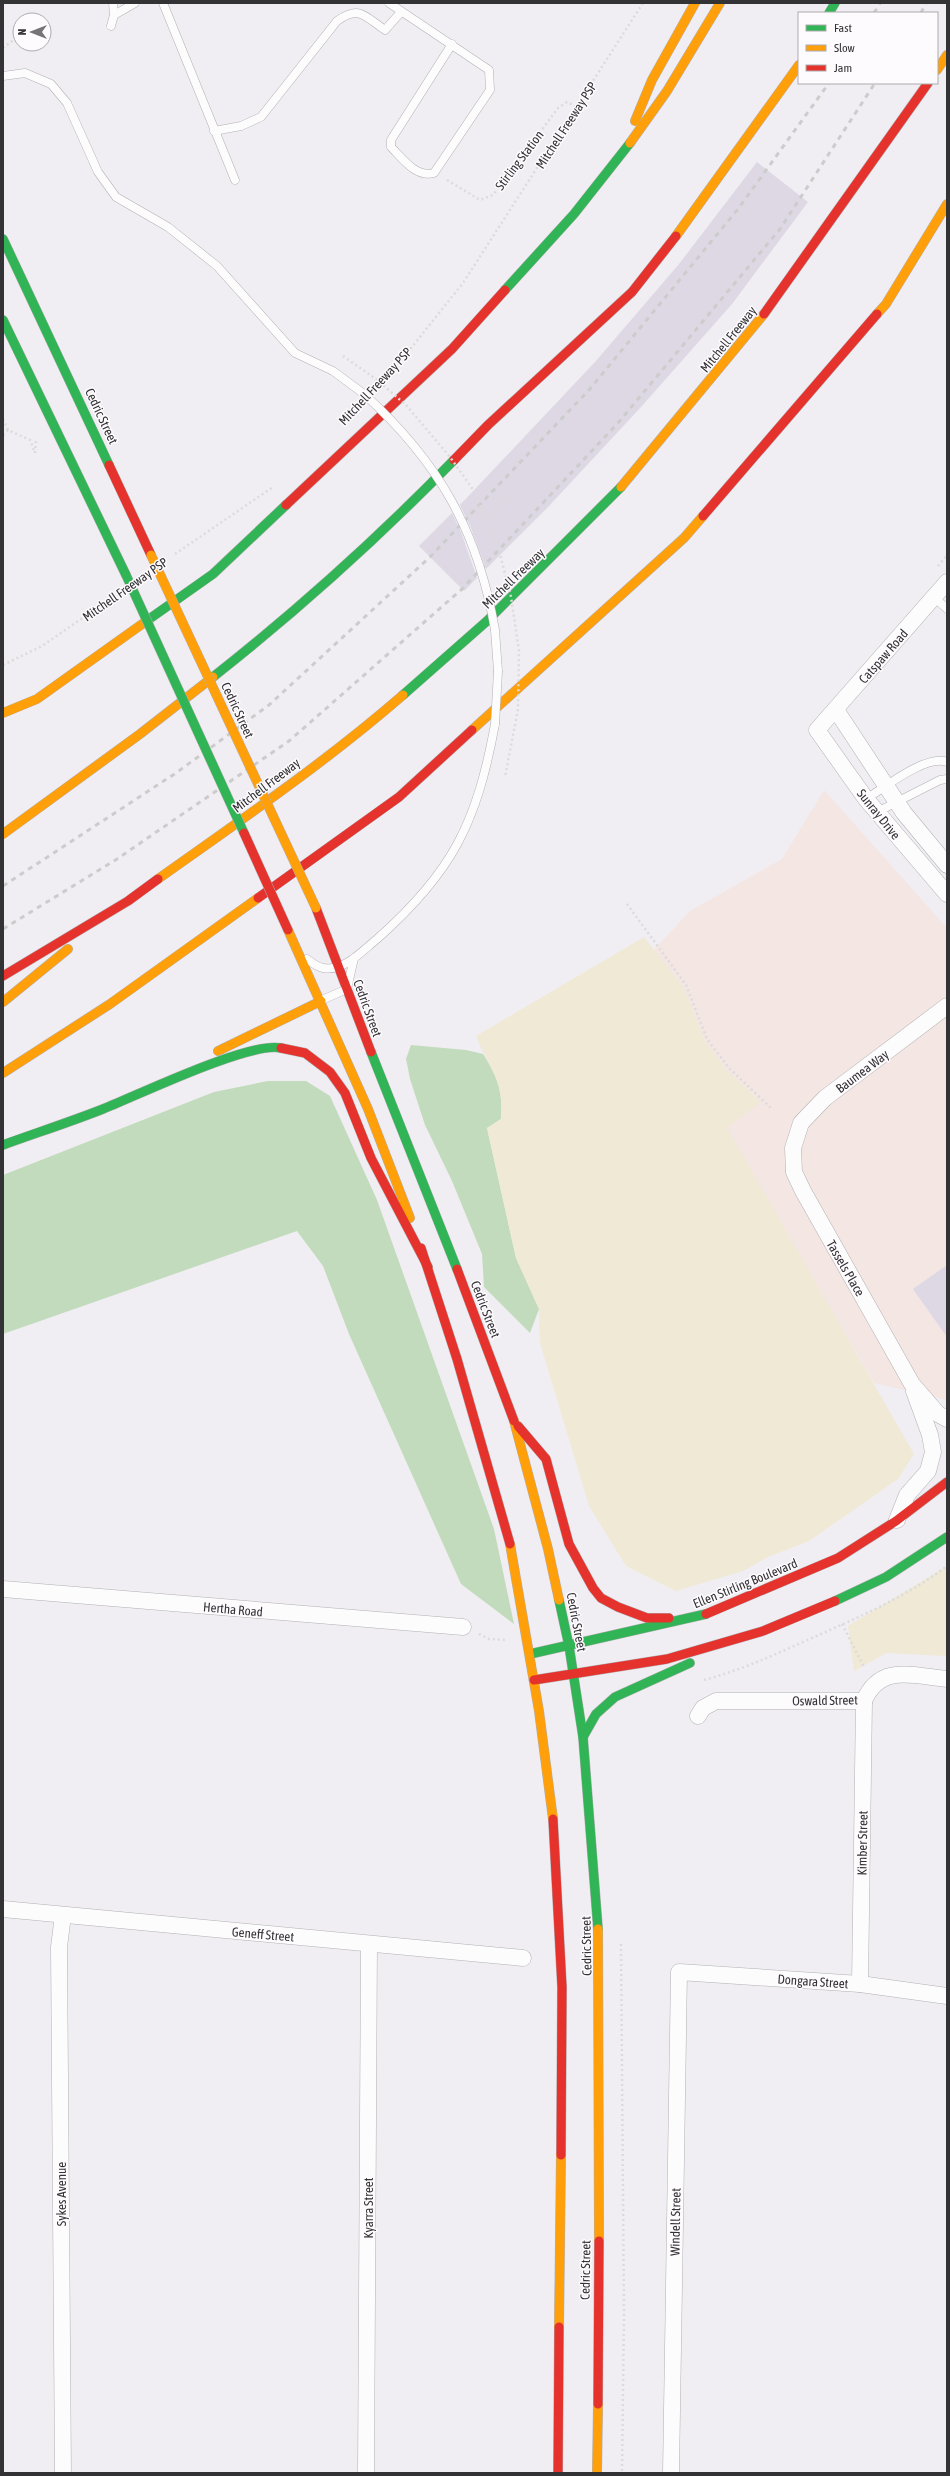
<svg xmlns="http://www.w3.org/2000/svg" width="950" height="2476" font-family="'Asap Condensed',sans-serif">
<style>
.commercial{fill:#f4e6e3}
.green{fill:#c2dbbd}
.sand{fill:#efe9d6}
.building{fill:#ddd8e4}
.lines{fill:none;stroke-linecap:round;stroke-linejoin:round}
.lane-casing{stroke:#b2b0b3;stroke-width:9}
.street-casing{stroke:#b2b0b3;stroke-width:17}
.fast-casing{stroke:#b2b0b3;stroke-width:10}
.slow-casing{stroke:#b2b0b3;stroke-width:10}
.jam-casing{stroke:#b2b0b3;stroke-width:10}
.path{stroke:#dcdbdc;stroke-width:2.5;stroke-dasharray:2 3;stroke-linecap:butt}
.lane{stroke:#fdfcfd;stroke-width:8}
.street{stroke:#fdfcfd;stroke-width:16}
.fast{stroke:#30b455;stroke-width:9}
.slow{stroke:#ff9f0a;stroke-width:9}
.jam{stroke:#e5322d;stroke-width:9}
.rail{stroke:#cdcccd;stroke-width:3;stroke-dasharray:5 5;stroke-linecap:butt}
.lane-bridge-casing{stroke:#b2b0b3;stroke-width:9;stroke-linecap:butt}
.fast-bridge-casing{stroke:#b2b0b3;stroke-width:10;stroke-linecap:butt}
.slow-bridge-casing{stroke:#b2b0b3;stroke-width:10;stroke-linecap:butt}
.jam-bridge-casing{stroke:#b2b0b3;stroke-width:10;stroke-linecap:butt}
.path-bridge{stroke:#dcdbdc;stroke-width:2.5;stroke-dasharray:2 3;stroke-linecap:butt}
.lane-bridge{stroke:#fdfcfd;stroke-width:8}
.fast-bridge{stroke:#30b455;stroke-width:9}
.slow-bridge{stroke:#ff9f0a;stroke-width:9}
.jam-bridge{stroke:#e5322d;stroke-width:9}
.labels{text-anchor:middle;stroke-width:3;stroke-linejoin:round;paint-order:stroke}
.street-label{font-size:13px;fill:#333234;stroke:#fefbff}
</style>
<rect width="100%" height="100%" fill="#f0eef2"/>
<path class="commercial" d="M824 790 947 928V1400L874 1383 633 972 690 911 782 859Z"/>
<g class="green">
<path d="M411 1045 466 1050 483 1054C498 1077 503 1092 501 1119L487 1128 516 1258 539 1309 530 1333 484 1287 482 1254 452 1181 425 1125 410 1079 406 1059Z"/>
<path d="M268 1081H306L330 1096 377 1200 494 1529 514 1624 461 1584 349 1334 323 1266 297 1231 3 1334V1175L214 1092Z"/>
</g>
<g class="sand">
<path d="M644 937 683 987 705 1041 726 1070 761 1102 727 1128 914 1454 898 1479 809 1541 768 1557 743 1571 676 1591 626 1566 589 1506 540 1343 539 1309 516 1258 487 1128 501 1119C505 1081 489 1069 476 1036Z"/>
<path d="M947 1566V1656L886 1653 854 1671 848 1626Z"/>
</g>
<g class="building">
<path d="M757 162 808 202 732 304 641 407 549 506 486 569 471 528 460 505 595 362 679 264Z"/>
<path d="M452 513 461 532 477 578 464 591 419 546Z"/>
<path d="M947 1265V1337L913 1289Z"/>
</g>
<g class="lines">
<defs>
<g id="lane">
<path d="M163 3 235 180"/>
<path d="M389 3 489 70 490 90 434 173C416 178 403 159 391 147V140L452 44"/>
<path d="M114 15 135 3"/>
<path d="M111 26 114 15 113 3"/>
<path d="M3 76 25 73 51 84 67 103 98 172 116 197 168 227 217 266 295 353 333 371 364 394"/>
<path d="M214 131 241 126 261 117 337 21C360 5 364 16 385 30L401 12"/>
<path d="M934 597 947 609"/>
<path d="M495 630 498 671"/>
<path d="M866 799C884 788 926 754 947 762"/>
<path d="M877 812 940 780 947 779"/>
<path d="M307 959C311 962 317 967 323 968 344 972 362 951 377 939 453 872 477 822 495 724"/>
<path d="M322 1000 347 989 354 958"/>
</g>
<g id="street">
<path d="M947 582 817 730 866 799 947 894"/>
<path d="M836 710 904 813 947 865"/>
<path d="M947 1006 825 1098 801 1123 793 1148 794 1172 803 1191 912 1384 938 1414 947 1419"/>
<path d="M897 1520 907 1495 928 1471 933 1452 930 1435 914 1391"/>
<path d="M3 1589 463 1627"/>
<path d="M698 1716 703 1708 716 1701H864C880 1663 914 1676 947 1679"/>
<path d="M3 1909 523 1958"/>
<path d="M63 1915 59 1947 63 2473"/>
<path d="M860 1984 864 1701"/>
<path d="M366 2473 369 1944"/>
<path d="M671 2473 679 1972 860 1984 947 1996"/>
</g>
<g id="fast">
<path d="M829 13 835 3"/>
<path d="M3 239 109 465"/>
<path d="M505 290 574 214 630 143"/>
<path d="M3 320 126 575"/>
<path d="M145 622 213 574 286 505"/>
<path d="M213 677C298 610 379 537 454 460"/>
<path d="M403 695 487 621 621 487"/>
<path d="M371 1052 457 1269"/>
<path d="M3 1145C36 1133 70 1122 103 1109 138 1095 250 1041 281 1048"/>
<path d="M559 1600 569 1646 583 1737 598 1929"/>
<path d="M835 1601 886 1577 947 1537"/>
<path d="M530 1654 706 1614"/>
<path d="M583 1737 596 1714 615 1697 690 1663"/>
</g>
<g id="slow">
<path d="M937 70 947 55"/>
<path d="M635 121 652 80 695 3"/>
<path d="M630 143 667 91 720 3"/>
<path d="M676 236 799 65"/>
<path d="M877 314 886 304 947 204"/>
<path d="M621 487 764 314"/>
<path d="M3 713 37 699 145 622"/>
<path d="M472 730 684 538 703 516"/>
<path d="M3 834 140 734 213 677"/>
<path d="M158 879C241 820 326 762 403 695"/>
<path d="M288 930 368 1109 410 1218"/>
<path d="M3 1002 68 949"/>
<path d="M218 1051 321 1001"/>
<path d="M3 1073 110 1004 258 898"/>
<path d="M514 1421 548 1549 559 1600"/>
<path d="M510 1544 539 1711 553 1819"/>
<path d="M598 1929 599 2241"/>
<path d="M559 2327 561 2155"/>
<path d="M597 2473 598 2404"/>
</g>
<g id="jam">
<path d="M764 314 928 83"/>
<path d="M454 460 488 425 632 292 676 236"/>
<path d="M109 465 151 555"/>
<path d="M286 505 452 349 505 290"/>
<path d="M703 516 877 314"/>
<path d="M258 898 399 797 472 730"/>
<path d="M316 908 371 1052"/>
<path d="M3 976 128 901 158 879"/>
<path d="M281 1048 305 1053 330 1072 345 1093 371 1158 428 1267"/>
<path d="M421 1248 457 1359 510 1544"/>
<path d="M457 1269 514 1421"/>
<path d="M518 1426 546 1459 569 1544 593 1588 601 1598 618 1607 647 1618H669"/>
<path d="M706 1614 838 1558 896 1521 947 1482"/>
<path d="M534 1680 667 1659 763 1631 835 1601"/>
<path d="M553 1819 562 1987 561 2155"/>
<path d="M598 2404 599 2241"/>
<path d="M558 2473 559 2327"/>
</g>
</defs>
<use href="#lane" class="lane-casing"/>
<use href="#street" class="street-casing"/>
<use href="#fast" class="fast-casing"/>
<use href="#slow" class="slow-casing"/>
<use href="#jam" class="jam-casing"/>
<g class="path">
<path d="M3 48 20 35"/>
<path d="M447 180 480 200 493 195 558 108 567 102 577 107"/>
<path d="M377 386 400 362 463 283 643 3"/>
<path d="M3 419 8 430 30 440 35 453"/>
<path d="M3 435 8 430"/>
<path d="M35 453 36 440"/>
<path d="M487 520 522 481"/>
<path d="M175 554 273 487"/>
<path d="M938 566 947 555"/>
<path d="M3 665 42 646 113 597"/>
<path d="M627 904 686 985 707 1039 729 1068 772 1109"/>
<path d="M842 1624 864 1667"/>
<path d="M479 1634 489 1639 507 1640"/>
<path d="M704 1680C742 1670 776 1654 812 1638 859 1617 906 1597 947 1566"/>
<path d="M621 1944 624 2314 622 2473"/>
</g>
<use href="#lane" class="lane"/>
<use href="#street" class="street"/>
<use href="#fast" class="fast"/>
<use href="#slow" class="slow"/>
<use href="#jam" class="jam"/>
<g class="rail">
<path d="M874 13 880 3"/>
<path d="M921 13 926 3"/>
<path d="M3 886 176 773 269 705 430 557 589 390 738 209 829 83"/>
<path d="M3 929 117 859 289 741 462 589 618 423 780 229 875 83"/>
</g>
<defs>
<g id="lane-bridge">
<path d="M364 394C439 462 478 531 495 630"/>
<path d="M495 724 498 671"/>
</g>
<path id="fast-bridge" d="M126 575 244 833"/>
<path id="slow-bridge" d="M151 555 316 908"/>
<path id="jam-bridge" d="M244 833 288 930"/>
</defs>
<use href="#lane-bridge" class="lane-bridge-casing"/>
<use href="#fast-bridge" class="fast-bridge-casing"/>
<use href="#slow-bridge" class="slow-bridge-casing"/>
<use href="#jam-bridge" class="jam-bridge-casing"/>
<path class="path-bridge" d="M343 356 376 379 406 405 450 457 474 491 500 554 511 597 519 651 518 709 505 777"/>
<use href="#lane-bridge" class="lane-bridge"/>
<use href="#fast-bridge" class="fast-bridge"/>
<use href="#slow-bridge" class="slow-bridge"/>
<use href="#jam-bridge" class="jam-bridge"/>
</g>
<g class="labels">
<g class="street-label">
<text transform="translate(566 125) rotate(-57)" y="5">Mitchell Freeway PSP</text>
<text transform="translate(519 160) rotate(-53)" y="5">Stirling Station</text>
<text transform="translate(728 339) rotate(-51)" y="5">Mitchell Freeway</text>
<text transform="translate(375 386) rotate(-47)" y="5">Mitchell Freeway PSP</text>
<text transform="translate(102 416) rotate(65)" y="5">Cedric Street</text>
<text transform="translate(513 578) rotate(-44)" y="5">Mitchell Freeway</text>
<text transform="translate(125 589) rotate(-35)" y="5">Mitchell Freeway PSP</text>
<text transform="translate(883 656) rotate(-49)" y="5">Catspaw Road</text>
<text transform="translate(238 710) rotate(65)" y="5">Cedric Street</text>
<text transform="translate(266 785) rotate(-37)" y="5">Mitchell Freeway</text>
<text transform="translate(879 814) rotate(51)" y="5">Sunray Drive</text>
<text transform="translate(368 1008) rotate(70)" y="5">Cedric Street</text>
<text transform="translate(862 1071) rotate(-37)" y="5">Baumea Way</text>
<text transform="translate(846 1268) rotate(60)" y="5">Tassels Place</text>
<text transform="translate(486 1309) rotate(69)" y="5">Cedric Street</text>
<text transform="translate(745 1583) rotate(-22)" y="5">Ellen Stirling Boulevard</text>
<text transform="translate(233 1609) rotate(5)" y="5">Hertha Road</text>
<text transform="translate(577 1622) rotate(79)" y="5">Cedric Street</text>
<text transform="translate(825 1700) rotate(-1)" y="5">Oswald Street</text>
<text transform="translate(862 1843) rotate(-89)" y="5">Kimber Street</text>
<text transform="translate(263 1934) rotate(5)" y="5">Geneff Street</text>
<text transform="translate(586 1946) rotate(-91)" y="5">Cedric Street</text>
<text transform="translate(813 1981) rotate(4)" y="5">Dongara Street</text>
<text transform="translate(61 2194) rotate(-90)" y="5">Sykes Avenue</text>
<text transform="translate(368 2208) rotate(-90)" y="5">Kyarra Street</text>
<text transform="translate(675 2222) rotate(-89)" y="5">Windell Street</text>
<text transform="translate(585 2270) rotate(-89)" y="5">Cedric Street</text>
</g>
</g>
<rect width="950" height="2476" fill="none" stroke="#333234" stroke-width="8"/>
<rect x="798" y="12" width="140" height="72" fill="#fefbff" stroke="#adabae"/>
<rect x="806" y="25" width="20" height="6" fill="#30b455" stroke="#adabae"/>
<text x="834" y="32" font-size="12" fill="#333234">Fast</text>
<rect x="806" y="45" width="20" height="6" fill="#ff9f0a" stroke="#adabae"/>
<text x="834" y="52" font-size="12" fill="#333234">Slow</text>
<rect x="806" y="65" width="20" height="6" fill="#e5322d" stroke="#adabae"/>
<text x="834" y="72" font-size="12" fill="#333234">Jam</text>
<g transform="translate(32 32) rotate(270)"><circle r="19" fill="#fefbff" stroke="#adabae"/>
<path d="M0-3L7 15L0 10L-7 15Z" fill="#757476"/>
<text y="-6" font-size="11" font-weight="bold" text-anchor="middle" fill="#333234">N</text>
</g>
</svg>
